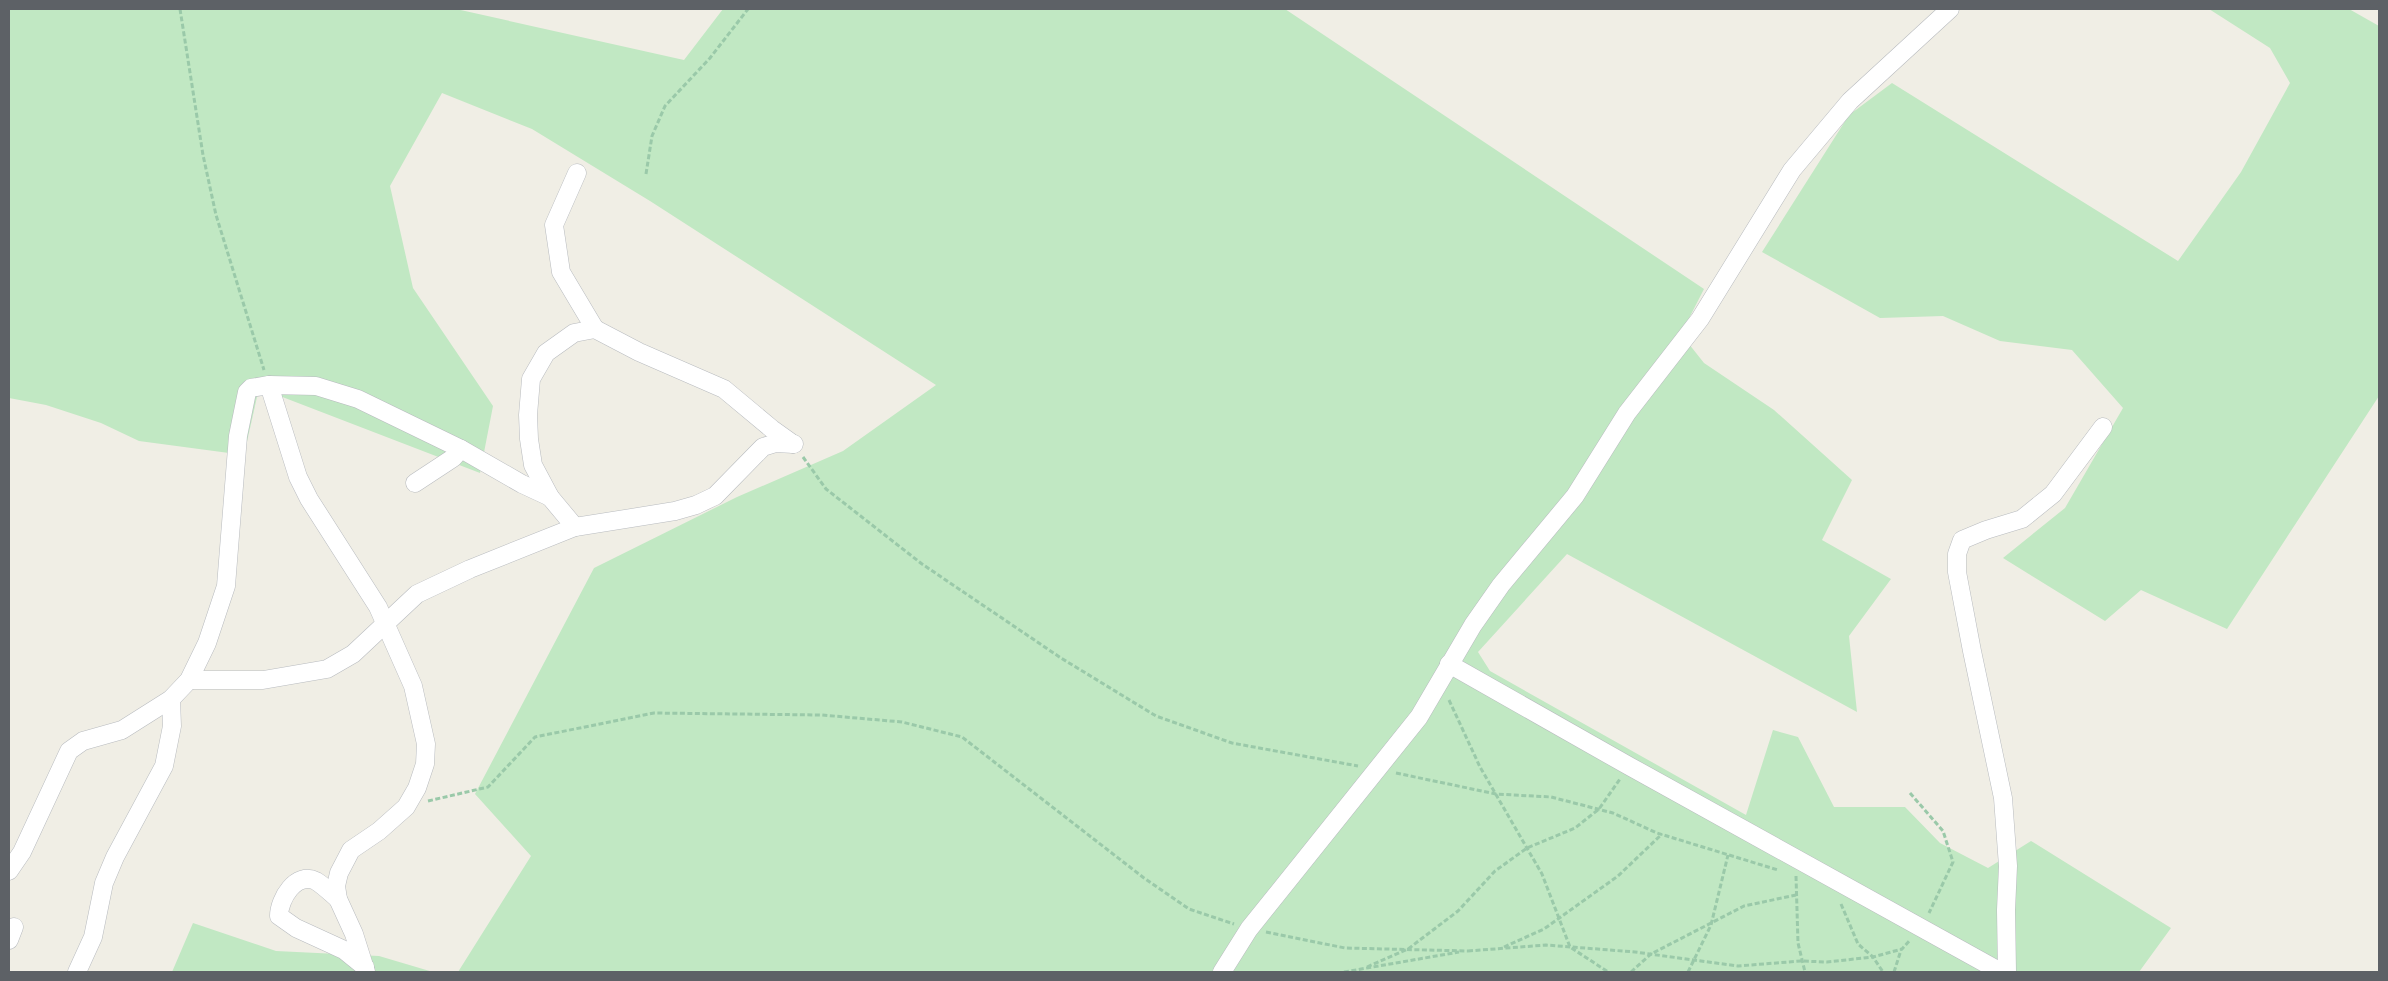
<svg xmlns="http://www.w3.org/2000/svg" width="2388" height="981" font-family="'Exo 2',sans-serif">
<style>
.green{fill:#c1e8c3}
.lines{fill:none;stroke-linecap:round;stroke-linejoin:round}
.minor-casing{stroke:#b8bbbf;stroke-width:19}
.path{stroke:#9ac9a9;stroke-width:3;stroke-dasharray:5 2.5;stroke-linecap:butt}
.minor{stroke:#fff;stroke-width:18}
</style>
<rect width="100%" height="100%" fill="#f0eee5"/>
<g class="green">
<path d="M9 9H456L684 60 723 9H1285L1704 289 1681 334 1704 363 1774 410 1852 480 1822 540 1891 579 1849 636 1857 712 1567 554 1478 652 1490 671 1746 815 1773 730 1798 737 1834 807H1905L1940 843 1988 868 2031 841 2171 928 2139 972H458L531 856 475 794 594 568 737 497 843 451 936 385 650 201 532 129 442 93 390 186 413 288 493 406 480 473 259 388 244 455 139 441 101 423 46 405 9 398Z"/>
<path d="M2209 9H2349L2379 26V396L2227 629 2141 590 2105 621 2003 558 2065 508 2123 408 2072 350 2000 341 1943 316 1880 318 1762 252 1849 115 1892 83 2178 261 2241 172 2290 83 2270 48Z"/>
<path d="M193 923 276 951 379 956 433 972H172Z"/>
</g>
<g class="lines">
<defs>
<g id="minor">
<path d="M577 173 554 225 561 272 595 329"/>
<path d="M269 385 298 477 309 499 378 607 413 686 426 744 425 764 417 788 406 807 379 831 351 850 339 873 336 886 338 899 354 934 366 972"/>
<path d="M415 483 453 458 461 449 522 484 550 497"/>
<path d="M575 527 550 497 533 465 529 439 528 415 531 379 546 353 574 333 595 329 639 352 724 389 772 429 793 444"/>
<path d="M1449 664 1629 766 2001 972"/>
<path d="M189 680H263L327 669 353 654 417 594 470 569 575 527 675 511 696 505 715 496 763 447 776 443 794 444"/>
<path d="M9 871 22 852 69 751 83 741 122 730 171 699 189 680 207 643 226 586 238 436 247 392 251 388 269 385 316 386 358 399 461 449"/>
<path d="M338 899C331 893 324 886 316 881 296 871 279 899 279 916L296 928 344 950 365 967"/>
<path d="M9 940 14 927"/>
<path d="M77 972 93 937 104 883 115 857 164 766 172 726 171 699"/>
<path d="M1222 972 1249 929 1419 717 1473 625 1501 585 1575 496 1627 413 1700 319 1792 170 1850 101 1950 9"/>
<path d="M2007 972 2006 910 2008 866 2003 798 1972 651 1957 572V554L1962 540 1986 530 2022 519 2053 494 2103 427"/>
</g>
</defs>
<use href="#minor" class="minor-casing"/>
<g class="path">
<path d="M180 9 203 155 216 215 264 370"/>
<path d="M646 174 652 136 665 106 710 58 748 9"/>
<path d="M803 457 826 489 922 564 1061 658 1156 716 1232 743 1358 766"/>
<path d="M1449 700 1480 767 1542 874 1570 947 1608 972"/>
<path d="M1396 773 1496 794 1551 797 1613 813 1657 833 1778 870"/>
<path d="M1910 793 1943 831 1953 862 1929 913"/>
<path d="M428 801 488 787 535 737 654 713 822 715 902 722 962 737 1144 878 1189 909 1234 924"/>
<path d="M1796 876 1798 943 1805 972"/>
<path d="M1841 904 1858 944 1873 957 1883 972"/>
<path d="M1266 932 1345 948 1468 951"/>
<path d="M1504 947 1544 929 1618 876 1662 834"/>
<path d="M1468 951 1546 945 1635 952 1738 966 1801 961 1827 962 1873 957 1902 949 1910 940"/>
<path d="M1367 967 1408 949 1458 911 1495 871 1527 848 1575 828 1599 809 1620 779"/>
<path d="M1344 972 1459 952"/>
<path d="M1631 972 1651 954 1744 906 1796 895"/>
<path d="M1688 972 1711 925 1728 855"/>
<path d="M1894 972 1901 950"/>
</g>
<use href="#minor" class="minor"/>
</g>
<rect width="2388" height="981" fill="none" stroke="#5d6166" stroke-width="20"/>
</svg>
